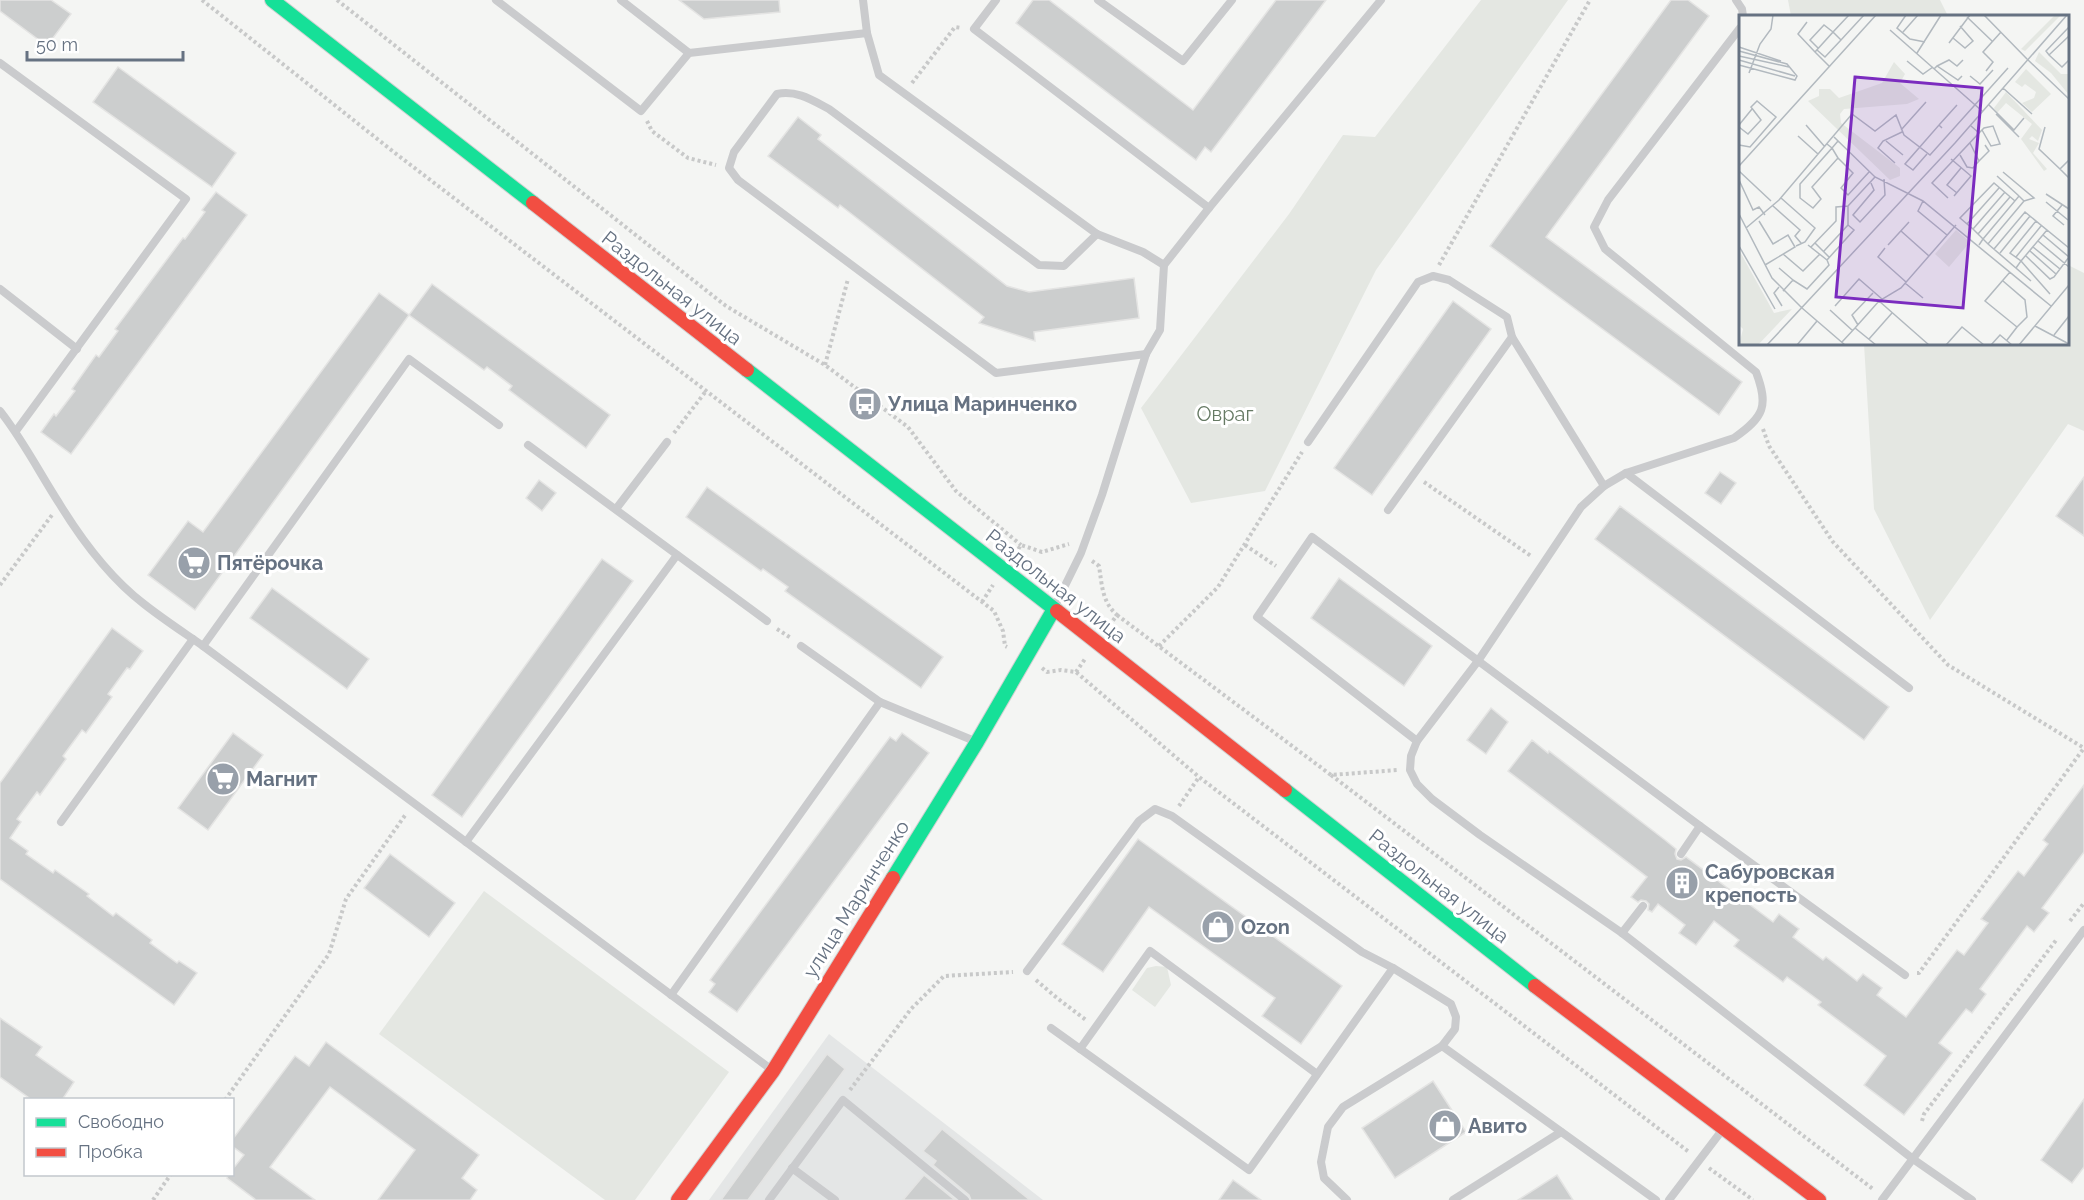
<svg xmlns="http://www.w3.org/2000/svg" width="2084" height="1200" font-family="Raleway,sans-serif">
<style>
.built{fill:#e4e6e6}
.green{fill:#e4e7e2}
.building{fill:#cccece;stroke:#e4e4e3;stroke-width:1.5}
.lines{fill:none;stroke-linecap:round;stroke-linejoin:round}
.fast-casing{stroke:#d0d1d1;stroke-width:16}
.jam-casing{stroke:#d0d1d1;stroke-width:16}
.path{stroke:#c8c9c9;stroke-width:4;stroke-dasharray:3 3;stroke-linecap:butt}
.lane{stroke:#cacbcd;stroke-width:8}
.fast{stroke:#16e098;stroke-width:14}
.jam{stroke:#f24e42;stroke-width:14}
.labels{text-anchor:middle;stroke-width:6;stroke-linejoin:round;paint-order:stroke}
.street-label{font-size:20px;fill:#667282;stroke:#fff}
.poi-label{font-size:20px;font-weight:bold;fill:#667282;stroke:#fff;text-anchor:start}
.park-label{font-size:20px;fill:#667a64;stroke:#fff}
.inset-road{fill:none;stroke:#b2b9bf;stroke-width:1.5}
.view{fill:#7b2cbf;fill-opacity:0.15;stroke:#7b2cbf;stroke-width:3}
.inset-edge{fill:none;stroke:#667282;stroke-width:3}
</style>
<rect width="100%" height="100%" fill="#f4f5f3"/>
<path class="built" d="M829 1034 1043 1200H709Z"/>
<g class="green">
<path d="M1481 0H1568L1376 270 1265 491 1191 503 1141 408 1289 214 1343 135 1375 137Z"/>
<path d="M1788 0H1940L1948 16H1791Z"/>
<path d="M2068 265 2084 273V431L2068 424 1930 620 1874 509 1864 344H2068Z"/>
<path d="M484 891 729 1072 635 1200H605L379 1034Z"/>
<path d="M1156 966 1167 967 1171 985 1155 1007 1132 990 1147 968Z"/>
</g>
<g class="building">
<path d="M0 0H51L71 14 47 46 0 11Z"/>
<path d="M679 0H779L780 12 704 19Z"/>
<path d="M1033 0H1049L1193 110 1276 0H1326L1211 152 1205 147 1196 160 1016 23Z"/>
<path d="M1671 0H1688L1709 16 1546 237 1742 382 1719 415 1490 246Z"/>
<path d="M118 67 236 153 212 187 93 102Z"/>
<path d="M798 117 821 135 818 139 1007 286 1029 292 1134 278 1139 318 1034 332 1035 341 979 323 984 317 840 205 838 208 768 156Z"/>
<path d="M216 192 247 215 71 454 41 432 54 414 56 416 75 391 72 389 96 355 99 357 118 331 115 329 183 238 185 239 205 212 202 210Z"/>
<path d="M432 284 610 415 586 448 509 390 512 386 487 367 484 370 409 315Z"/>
<path d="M379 293 409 315 195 610 148 575 188 521 203 532Z"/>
<path d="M1453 301 1491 329 1372 495 1334 468Z"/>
<path d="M1720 472 1736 483 1721 504 1705 493Z"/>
<path d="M2084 477V536L2056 516Z"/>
<path d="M539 480 556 493 542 511 526 498Z"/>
<path d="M707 487 943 657 921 688 785 591 788 587 763 569 761 571 686 517Z"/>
<path d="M1620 506 1889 707 1864 740 1595 539Z"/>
<path d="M602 559 633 581 462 817 432 795Z"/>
<path d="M1339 578 1432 646 1404 686 1311 618Z"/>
<path d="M272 588 369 659 347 689 250 618Z"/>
<path d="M112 628 143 651 130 669 127 668 108 694 112 697 86 733 82 730 63 756 66 759 40 795 37 792 17 819 21 822 10 838 28 851 26 854 53 873 55 870 89 894 87 896 113 916 116 913 152 940 150 943 177 963 179 961 197 973 174 1005 0 879V783Z"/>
<path d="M1491 708 1508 722 1486 754 1467 740Z"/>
<path d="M233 733 263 755 208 830 178 808Z"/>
<path d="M902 733 929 753 737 1012 709 992 715 984 710 980 890 737 896 741Z"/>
<path d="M1532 740 1548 753 1549 751 1665 840 1676 849 1675 854 1677 859 1681 860 1686 857 1773 922 1779 914 1799 929 1793 937 1823 960 1826 957 1857 981 1863 974 1882 988 1877 995 1906 1017 1957 950 1964 955 1988 923 1981 919 2018 871 2024 876 2048 844 2043 840 2084 785V852L2042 908 2049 913 2034 932 2027 926 1980 989 1986 994 1972 1013 1966 1009 1939 1043 1952 1053 1904 1115 1864 1085 1886 1056 1818 1005 1821 1002 1787 977 1783 982 1734 946 1739 940 1714 921 1696 945 1679 933 1685 925 1658 904 1652 912 1648 910 1649 904 1646 901 1641 900 1638 902 1631 897 1647 877 1508 771Z"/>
<path d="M1138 839 1342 986 1301 1044 1262 1016 1275 998 1149 907 1103 972 1062 944Z"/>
<path d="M390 854 455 903 429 937 364 888Z"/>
<path d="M0 1018 42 1047 36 1055 74 1082 62 1100H32L0 1077Z"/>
<path d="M326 1042 479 1155 462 1178 477 1190 470 1200H378L415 1150 330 1087 270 1167 315 1200H256L227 1178 229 1174H232V1170L244 1155 232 1146V1140L295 1056 309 1066Z"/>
<path d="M827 1054 845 1069 748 1200H721Z"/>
<path d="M1433 1081 1466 1132 1395 1178 1362 1128Z"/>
<path d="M2084 1099V1167L2072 1183 2041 1160Z"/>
<path d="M942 1129 1030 1200H971L969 1195 933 1165 936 1161 923 1151Z"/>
<path d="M924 1175 955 1200H903Z"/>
<path d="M1557 1175 1573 1200H1518Z"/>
<path d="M1233 1180 1261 1200H1219Z"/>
</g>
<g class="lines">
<defs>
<g id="fast">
<path d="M272 0 533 203"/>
<path d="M747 370 1057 611"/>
<path d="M1285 790 1535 986"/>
<path d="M893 878 977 742 1054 609"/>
</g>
<g id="jam">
<path d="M533 203 747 370"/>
<path d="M1057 611 1285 790"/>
<path d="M1535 986 1819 1200"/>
<path d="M678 1200 773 1071 893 878"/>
</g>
</defs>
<use href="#fast" class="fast-casing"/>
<use href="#jam" class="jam-casing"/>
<g class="path">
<path d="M202 0 395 153 994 611 1003 631 1005 646 1007 647"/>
<path d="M337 0 726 306 825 365 908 427 956 491 1021 545"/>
<path d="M912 83 955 27 962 28"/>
<path d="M647 121 652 131 688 158 716 165"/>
<path d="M1439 265 1590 0"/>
<path d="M825 365 848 279"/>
<path d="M1763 429 1769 446 1833 542 1948 665 2084 748"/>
<path d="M674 433 706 391"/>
<path d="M1424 482 1531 556"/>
<path d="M1245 545 1276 566"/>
<path d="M1015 554 1021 545 1042 552 1069 544"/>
<path d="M1092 561 1099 566C1102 585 1102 602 1117 615L1109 626"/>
<path d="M0 585 52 515"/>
<path d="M982 602 993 585"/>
<path d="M1117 615 1331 775 1398 770"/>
<path d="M777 629 791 638"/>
<path d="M1159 646 1218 587 1302 452"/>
<path d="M1042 668 1047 672 1061 670 1076 672 1199 777 1689 1152"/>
<path d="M1076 672 1085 659"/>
<path d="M1331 775 1873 1189"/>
<path d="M1179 806 1199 777"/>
<path d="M2070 921 2084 903"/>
<path d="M1917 973H1919L2084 748"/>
<path d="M1036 980 1057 998 1086 1020"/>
<path d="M850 1090 911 1009 944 976 1013 972"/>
<path d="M225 1100 329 954 346 899 406 814"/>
<path d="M1922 1121 1924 1114 2057 939"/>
<path d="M1709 1168 1753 1200"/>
<path d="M153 1200 171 1174"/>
</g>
<g class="lane">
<path d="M496 0 641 111 689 53 867 33 879 75 1097 234 1143 252 1164 265"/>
<path d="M621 0 689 53"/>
<path d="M863 0 867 33"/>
<path d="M996 0 974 29 1209 208"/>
<path d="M1098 0 1183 61 1232 0"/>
<path d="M1736 0 1742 9 1743 16"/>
<path d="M1740 28 1608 200 1594 227 1605 249 1756 372C1769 406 1764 417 1734 438L1626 473 1604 486 1581 507 1478 661 1417 741 1411 756 1410 770 1417 784 1432 799 1480 835 1622 933 1913 1159 1972 1200"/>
<path d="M0 63 186 199 16 431"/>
<path d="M1097 234 1064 266 1039 265 829 109C812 100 797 90 777 94L734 152 729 168 738 180 996 373 1146 354"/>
<path d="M0 289 77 349"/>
<path d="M0 411C23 440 39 472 59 503 81 539 110 578 144 604 163 619 183 632 203 646L772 1070"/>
<path d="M1308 442 1418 282 1433 276 1449 280 1507 317 1512 337 1604 486"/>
<path d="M528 445 767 621"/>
<path d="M1626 473 1909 688"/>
<path d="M616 509 667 442"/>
<path d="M1388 510 1512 337"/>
<path d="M1055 606 1081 553 1102 495 1146 354 1160 330 1164 265 1209 208 1381 0"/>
<path d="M203 646 409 359 499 425"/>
<path d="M801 646 880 702"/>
<path d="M1417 741 1257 617 1312 537 1700 826 1681 854"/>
<path d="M61 822 193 639"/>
<path d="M1700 826 1905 975"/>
<path d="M466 842 677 555"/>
<path d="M1622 933 1643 906"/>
<path d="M1027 971 1139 821 1155 809 1172 816 1362 952 1393 968 1451 1004 1456 1017 1455 1029 1442 1046 1656 1200"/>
<path d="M671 995 880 702 977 742"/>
<path d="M1051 1028 1249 1170 1393 968"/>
<path d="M1080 1049 1150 951 1317 1074"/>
<path d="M792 1168 835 1200"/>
<path d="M769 1200 843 1100 965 1200"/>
<path d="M1347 1200 1324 1178 1321 1162 1328 1127 1343 1107 1442 1046"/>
<path d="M1453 1200 1561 1132"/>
<path d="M1669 1200 1723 1129"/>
<path d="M1882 1200 2084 930"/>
</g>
<use href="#fast" class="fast"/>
<use href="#jam" class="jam"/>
</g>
<defs>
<symbol id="bus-disc" viewBox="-11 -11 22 22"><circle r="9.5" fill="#98a0aa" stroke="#fff"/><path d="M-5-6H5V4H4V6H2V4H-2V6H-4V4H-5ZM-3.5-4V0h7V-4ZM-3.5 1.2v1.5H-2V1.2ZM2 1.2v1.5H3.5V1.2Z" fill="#fff"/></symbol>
<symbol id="supermarket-disc" viewBox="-11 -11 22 22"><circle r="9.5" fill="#98a0aa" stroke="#fff"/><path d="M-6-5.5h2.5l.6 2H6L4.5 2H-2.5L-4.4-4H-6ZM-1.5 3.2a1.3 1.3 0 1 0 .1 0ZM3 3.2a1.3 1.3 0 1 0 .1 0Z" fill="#fff"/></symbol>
<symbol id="building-disc" viewBox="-11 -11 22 22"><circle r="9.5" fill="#98a0aa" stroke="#fff"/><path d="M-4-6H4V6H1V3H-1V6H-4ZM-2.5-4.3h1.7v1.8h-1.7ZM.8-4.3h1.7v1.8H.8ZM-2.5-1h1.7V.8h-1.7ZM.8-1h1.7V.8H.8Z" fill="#fff"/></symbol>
<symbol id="shop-disc" viewBox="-11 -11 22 22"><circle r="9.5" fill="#98a0aa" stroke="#fff"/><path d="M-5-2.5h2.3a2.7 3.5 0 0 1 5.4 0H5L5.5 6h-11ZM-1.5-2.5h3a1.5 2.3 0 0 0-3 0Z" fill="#fff"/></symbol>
</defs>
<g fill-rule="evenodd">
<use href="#bus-disc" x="846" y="385" width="38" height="38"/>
<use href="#supermarket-disc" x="175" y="544" width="38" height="38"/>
<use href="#supermarket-disc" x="204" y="760" width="38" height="38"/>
<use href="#building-disc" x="1663" y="864" width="38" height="38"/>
<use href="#shop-disc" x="1199" y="908" width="38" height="38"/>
<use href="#shop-disc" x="1426" y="1107" width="38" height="38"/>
</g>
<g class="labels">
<g class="street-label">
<text transform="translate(672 288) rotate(38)" y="7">Раздольная улица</text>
<text transform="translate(1056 586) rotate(38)" y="7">Раздольная улица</text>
<text transform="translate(1439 886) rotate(38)" y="7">Раздольная улица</text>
<text transform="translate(856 899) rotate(-58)" y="7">улица Маринченко</text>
</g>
<g class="poi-label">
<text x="888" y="411">Улица Маринченко</text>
<text x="217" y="570">Пятёрочка</text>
<text x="246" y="786">Магнит</text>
<text x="1705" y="879">Сабуровская<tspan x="1705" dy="23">крепость</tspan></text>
<text x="1241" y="934">Ozon</text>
<text x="1468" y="1133">Авито</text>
</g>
<g class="park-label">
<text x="1225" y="421">Овраг</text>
</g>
</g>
<g transform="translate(1739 15)">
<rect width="330" height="330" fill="#f4f5f3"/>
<path d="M316 0H322L286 36 282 34ZM300 37 322 59H330V80L312 58 296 46ZM155 47 166 59 161 68 180 84 168 89 105 94 101 99 102 108 161 153V161L151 165 69 86 80 81V74H91L100 83 143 68ZM287 54 312 79 293 97 283 88 295 83 297 77 286 69 283 72 276 67ZM267 77 303 115 299 126 293 121 290 124 300 128 294 138 308 154 305 156 282 124 293 109 267 88 258 98 255 93ZM217 215 231 227 210 252 196 239ZM0 235 35 298 53 294 19 330H0L4 314 0 310Z" fill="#e4e7e2"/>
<path class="inset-road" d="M110 0 94 17 102 25 125 0M167 0 158 13 171 24 186 27M245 0 288 44M228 2 253 26M68 7 59 19 76 37M330 12 307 36 310 40 330 21M151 15 243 96M164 17 179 0M214 23 226 33 234 26 221 11M210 28 231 0M0 32 42 46M79 33 71 25 85 10 94 17 76 37 91 52M78 35 86 42 102 25M0 36 48 49 58 61 56 65 0 50M178 38 202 0M310 40 323 52 330 45M0 41 50 52M288 44 330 84M0 45 56 61M168 46 184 59 194 52M198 51 210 45 218 51 224 45M195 54 198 51 219 65 223 61M247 56 254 47 244 37 262 17M10 58 21 29 32 14 34 0M231 61 241 69 254 55M264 73 293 99M250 90 275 115 285 103M257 99 280 122M0 110 13 94M67 110 86 132M200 110 218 90M0 112 9 119 22 105 12 92 18 86 37 102 11 132 0 130M306 112 300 134 321 154M162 115 187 87M240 118 245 113 254 111 261 129 252 131 243 115M59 121 79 139M95 122 136 162 184 186 312 291M147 126 164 140M231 128 240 146 250 136 246 130M88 129 93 133 61 169V183L74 193 82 184 73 172 99 143 93 133 99 126M188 139 174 155 166 149 200 110 203 113M221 140 228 152 234 153 240 146M99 143 114 158 102 173 109 180 130 157M212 144 232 161 215 181M330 145 321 154 330 163M156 148 139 133 144 126 163 117M0 151 137 0M0 156 32 186M264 157 295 183 285 186M258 161 280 181M0 165 14 195 20 192 26 200M132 168 135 175 114 200 121 207 146 180 145 164M218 178 208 170 222 153M307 179 330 194M42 183 76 213 66 227 57 231M209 183 193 168 240 118 232 111M184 186 179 196 208 220M307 187 329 205M323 190 314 201 325 210M34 191 61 215 56 221 62 228M0 199 33 263 63 293M20 206 34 229 49 220 56 232 26 250M228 209 260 173M7 213 40 185 113 99 136 116 157 100 165 120 191 140 269 53M234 214 266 177M308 215 282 246 311 279M162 216 190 241M239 219 271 182M299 226 330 252M76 228 90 242M249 229 292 266M69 230 88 245M149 230 170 207M240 230 244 224 280 181 285 186 249 229 234 214 221 203 255 168 276 186M0 231 36 294M72 232 97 206V192L109 191M294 232 321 254M146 233 139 242 167 267M255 234 286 197 330 233M85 236 109 210M291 236 317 259M261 238 291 201M44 239 64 256 81 239M287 241 311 264 315 262 330 242 304 220M277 242 302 211M40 253 54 265M277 253 282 246 271 238 297 206M264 266 286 285 288 302 278 312M166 268 184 283M40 272 35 278 43 291M44 276 54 265 68 274 90 250 88 245 115 215 109 210V191L136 162M140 286 190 330M96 291 120 264 143 284M63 293 106 330M91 295 114 316M119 310 113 300 134 278M296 311 330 329M116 313 140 286 162 273 217 210M315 320 330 301M130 324 153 298M268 325 278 312 246 286 271 257M103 327 116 313 137 330M28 330 216 128 328 0M58 330 78 306M207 330 223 312 245 330M252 330 261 320 273 330M280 330 330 270"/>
<path class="view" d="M116 62 243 73 224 293 97 282Z"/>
<rect width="330" height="330" class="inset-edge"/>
</g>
<rect x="24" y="1098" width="210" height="78" fill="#ffffff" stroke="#c2c7cd" stroke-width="1.5"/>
<rect x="36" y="1118" width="30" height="9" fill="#16e098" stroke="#c2c7cd" stroke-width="1.5"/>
<text x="78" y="1128" font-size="18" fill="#667282">Свободно</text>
<rect x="36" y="1148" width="30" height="9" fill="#f24e42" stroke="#c2c7cd" stroke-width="1.5"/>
<text x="78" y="1158" font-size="18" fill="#667282">Пробка</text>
<path d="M27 51v9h156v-9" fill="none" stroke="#667282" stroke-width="3"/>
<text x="36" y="51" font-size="18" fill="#667282" stroke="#ffffff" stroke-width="4.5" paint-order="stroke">50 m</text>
</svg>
